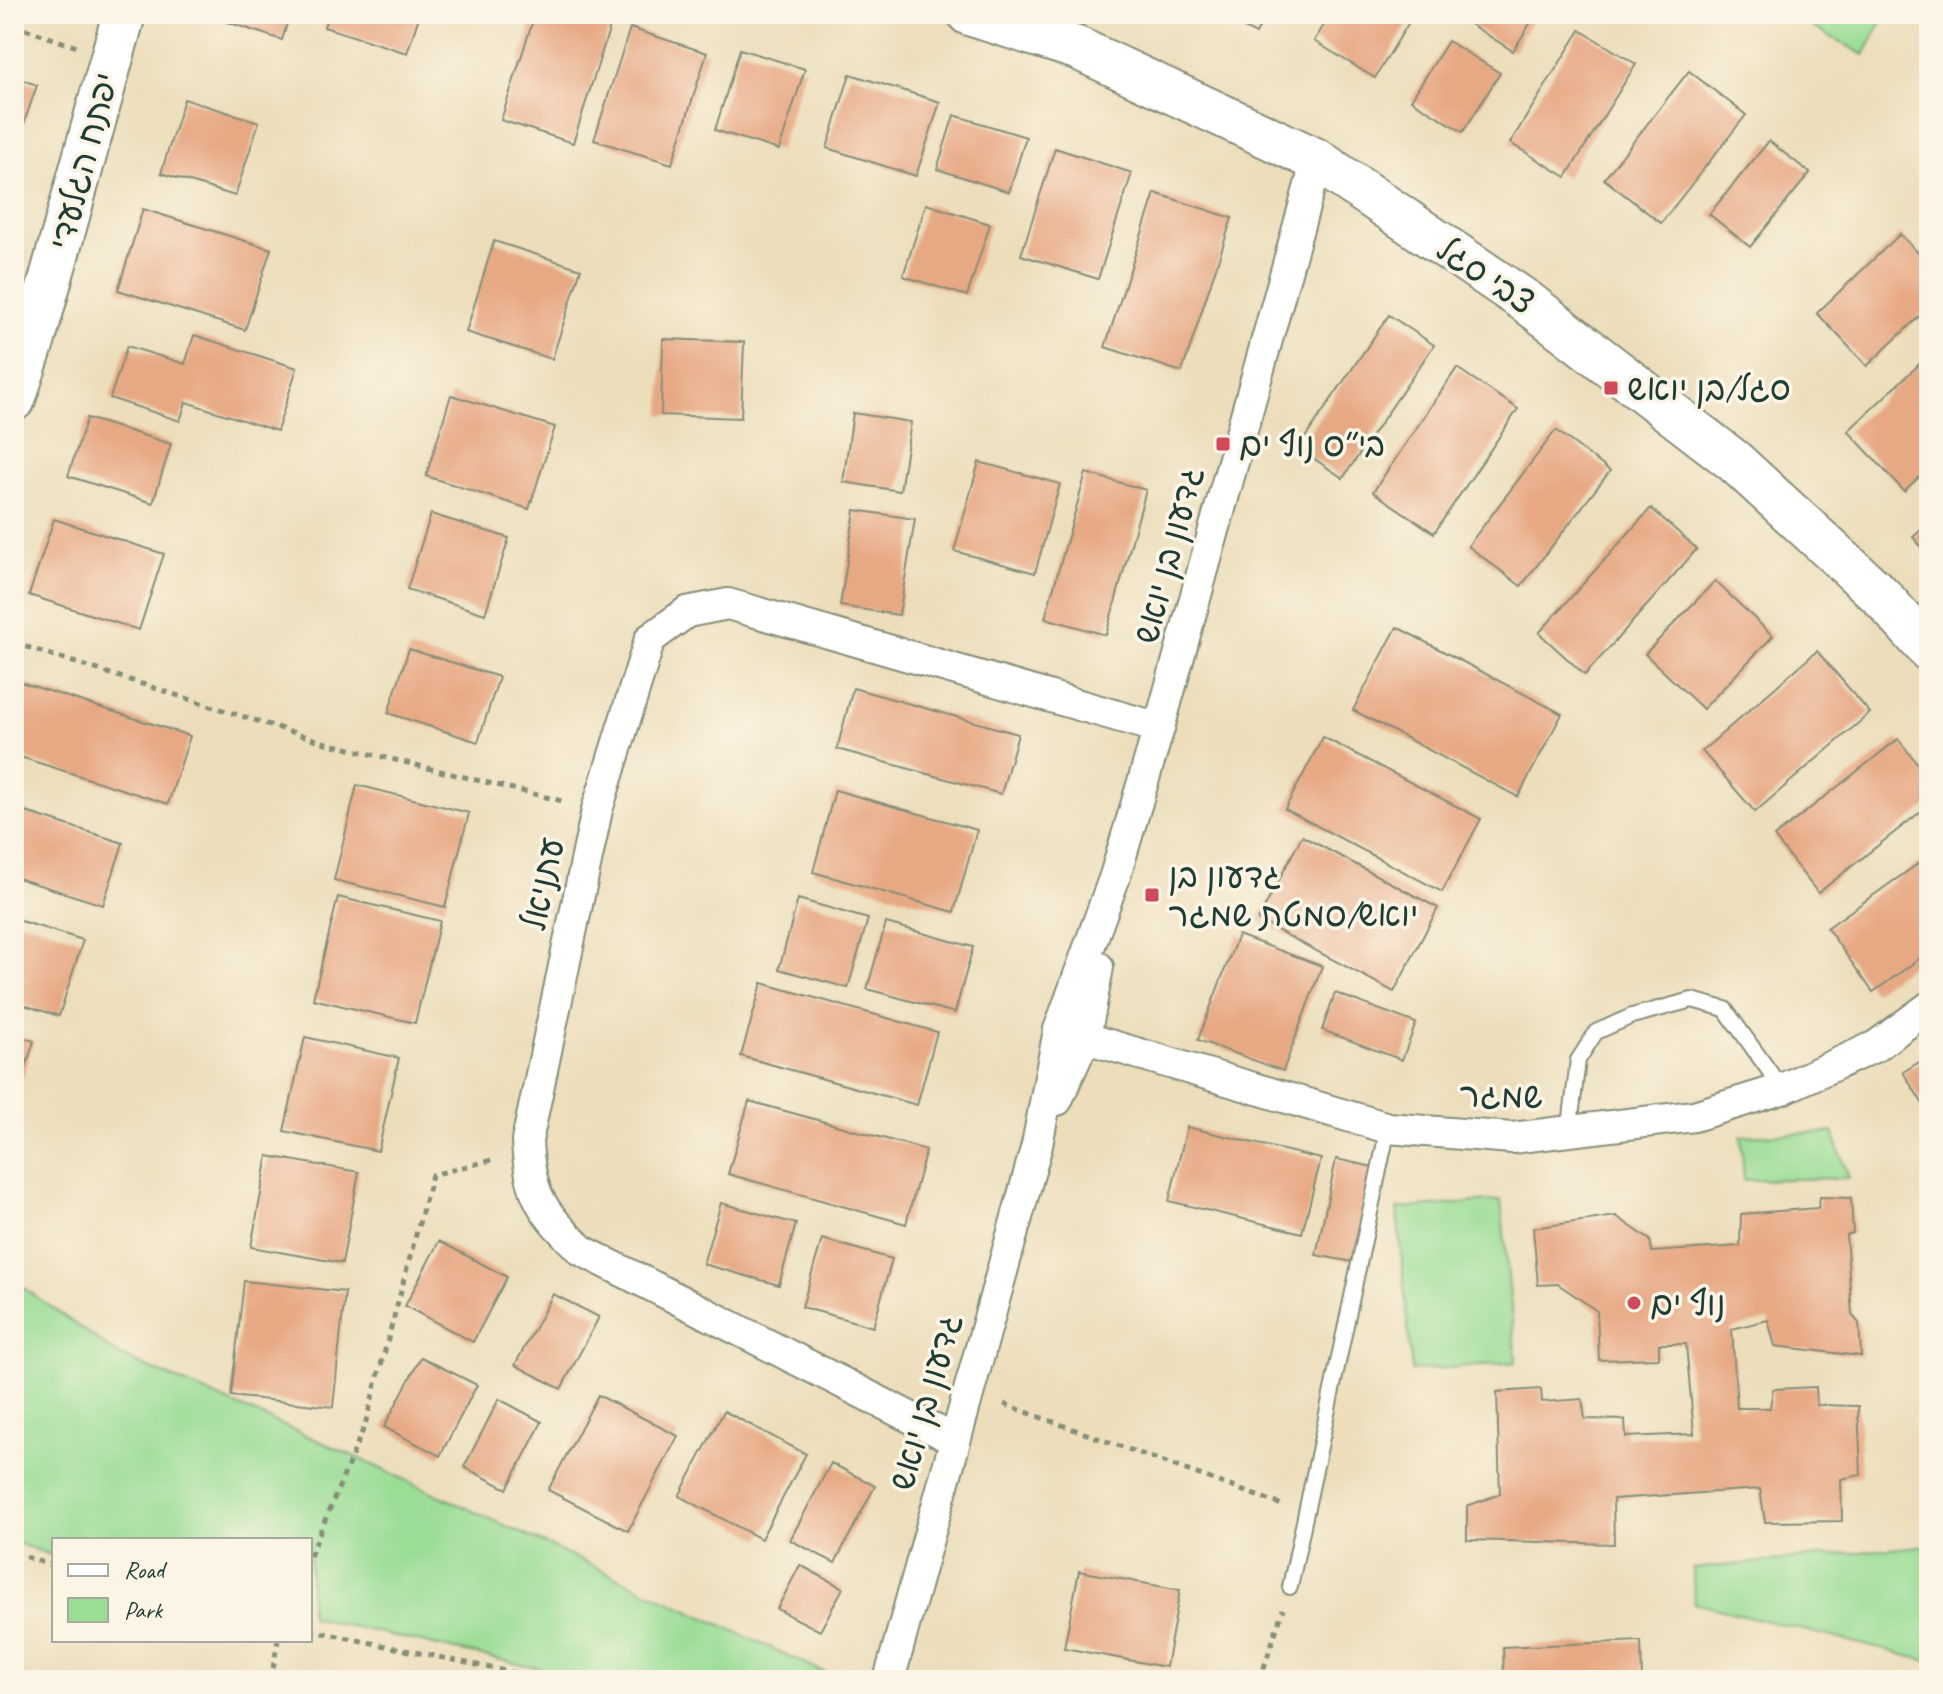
<svg xmlns="http://www.w3.org/2000/svg" width="1943" height="1694" font-family="Caveat,'Playpen Sans Hebrew',sans-serif">
<style>
.green{fill:#9add95;stroke:#5c8d64;stroke-width:2}
.building{fill:#e7a984}
.lines{fill:none;stroke-linecap:round;stroke-linejoin:round}
.lane-casing{stroke:#868e78;stroke-width:18}
.street-casing{stroke:#868e78;stroke-width:34}
.secondary-casing{stroke:#868e78;stroke-width:46}
.path{stroke:#868e78;stroke-width:5;stroke-dasharray:6 6;stroke-linecap:butt}
.lane{stroke:#fff;stroke-width:14}
.street{stroke:#fff;stroke-width:30}
.secondary{stroke:#fff;stroke-width:42}
.poi-dot{fill:#d1495b;stroke:#fcf5e5;stroke-width:3}
.labels{text-anchor:middle;stroke-width:7;stroke-linejoin:round;paint-order:stroke}
.street-label{font-size:34px;fill:#1f3d34;stroke:#fcf5e5}
.poi-label{font-size:34px;fill:#1f3d34;stroke:#fcf5e5;text-anchor:start}
</style>
<rect width="100%" height="100%" fill="#fcf5e5"/>
<filter id="ink" filterUnits="userSpaceOnUse"><feTurbulence type="fractalNoise" baseFrequency=".0125" numOctaves="2"/><feDisplacementMap in="SourceGraphic" scale="16" xChannelSelector="R" yChannelSelector="G"/><feConvolveMatrix kernelMatrix="1 2 1 2 8 2 1 2 1" color-interpolation-filters="sRGB"/></filter>
<filter id="wash" filterUnits="userSpaceOnUse"><feTurbulence type="fractalNoise" baseFrequency=".006" numOctaves="4" result="noise"/><feDisplacementMap in="SourceGraphic" scale="32" xChannelSelector="R" yChannelSelector="G"/><feGaussianBlur stdDeviation="1.8" result="paint"/><feColorMatrix in="noise" values="0 0 0 0 0 0 0 0 0 0 0 0 0 0 0 0 0 1.4 0 .05"/><feComposite in="paint" operator="in"/></filter>
<g filter="url(#wash)">
<rect width="100%" height="100%" fill="#ecdebb"/>
<g class="green">
<path d="M1789 14H1886L1864 55Z"/>
<path d="M1833 1132 1849 1178 1744 1180 1741 1136Z"/>
<path d="M1501 1200 1516 1362 1412 1371 1397 1209Z"/>
<path d="M14 1281 119 1355 347 1453 841 1680H575L558 1673 310 1617V1540H54V1556L14 1542Z"/>
<path d="M1929 1545V1661L1694 1603 1693 1569Z"/>
</g>
<g id="blocks">
<g class="building">
<path d="M204 14H290L282 40Z"/>
<path d="M328 14H420L407 53 324 27Z"/>
<path d="M535 14H614L573 143 501 120Z"/>
<path d="M1216 14H1266L1256 34Z"/>
<path d="M1331 14H1414L1375 78 1314 41Z"/>
<path d="M1465 14H1536L1513 51 1462 19Z"/>
<path d="M630 28 707 53 672 164 594 140Z"/>
<path d="M1580 30 1636 64 1566 177 1510 143Z"/>
<path d="M1448 41 1500 73 1463 132 1411 100Z"/>
<path d="M740 49 805 69 779 150 715 130Z"/>
<path d="M1689 71 1746 115 1661 223 1604 179Z"/>
<path d="M850 74 940 102 916 176 827 148Z"/>
<path d="M14 77 37 85 14 152Z"/>
<path d="M184 99 259 122 235 196 161 173Z"/>
<path d="M954 115 1026 137 1009 192 937 169Z"/>
<path d="M1769 141 1810 173 1750 247 1709 214Z"/>
<path d="M1055 148 1132 173 1098 279 1021 255Z"/>
<path d="M1155 193 1232 218 1182 372 1105 347Z"/>
<path d="M926 204 990 224 967 296 903 276Z"/>
<path d="M143 209 271 249 245 330 118 290Z"/>
<path d="M1900 234 1929 264V307L1867 366 1817 313Z"/>
<path d="M494 241 581 269 552 359 466 332Z"/>
<path d="M1389 315 1434 345 1343 478 1298 448Z"/>
<path d="M194 335 297 368 277 431 186 402 180 421 110 398 127 346 185 364Z"/>
<path d="M663 339 744 342 741 418 661 415Z"/>
<path d="M1929 355V468L1904 491 1848 431Z"/>
<path d="M1457 368 1518 409 1434 533 1373 492Z"/>
<path d="M451 395 555 427 529 509 426 476Z"/>
<path d="M853 413 911 422 900 491 843 482Z"/>
<path d="M87 418 171 444 153 503 68 476Z"/>
<path d="M1556 430 1610 471 1521 586 1468 546Z"/>
<path d="M979 462 1060 484 1035 573 954 551Z"/>
<path d="M1086 473 1146 490 1106 635 1045 618Z"/>
<path d="M1651 508 1697 549 1585 675 1539 633Z"/>
<path d="M855 510 915 519 899 615 840 606Z"/>
<path d="M431 514 509 538 485 614 407 589Z"/>
<path d="M54 519 164 554 139 630 29 595Z"/>
<path d="M1929 523V555L1913 537Z"/>
<path d="M1715 581 1773 636 1703 709 1645 654Z"/>
<path d="M1397 627 1562 714 1518 797 1353 710Z"/>
<path d="M409 649 499 677 478 742 388 713Z"/>
<path d="M1817 651 1870 713 1755 812 1702 751Z"/>
<path d="M14 680 190 736 168 804 14 755Z"/>
<path d="M853 688 1018 734 1001 794 837 749Z"/>
<path d="M1323 737 1481 819 1442 892 1285 809Z"/>
<path d="M1898 739 1929 778V805L1818 893 1774 837Z"/>
<path d="M357 785 469 813 445 907 334 880Z"/>
<path d="M835 790 977 830 954 912 813 872Z"/>
<path d="M14 808 123 843 103 905 14 877Z"/>
<path d="M1302 836 1438 908 1394 992 1258 920Z"/>
<path d="M1929 856V952L1873 992 1827 928Z"/>
<path d="M338 897 440 921 415 1023 313 999Z"/>
<path d="M798 899 868 919 848 988 779 969Z"/>
<path d="M14 919 83 940 59 1016 14 1002Z"/>
<path d="M886 923 973 947 955 1013 867 989Z"/>
<path d="M1238 935 1322 966 1283 1071 1198 1040Z"/>
<path d="M762 983 937 1032 917 1105 741 1056Z"/>
<path d="M1335 993 1416 1023 1402 1060 1322 1030Z"/>
<path d="M14 1034 34 1041 15 1102 14 1101Z"/>
<path d="M305 1037 399 1058 378 1151 284 1131Z"/>
<path d="M1929 1056V1114L1903 1072Z"/>
<path d="M749 1101 926 1150 906 1224 728 1174Z"/>
<path d="M1187 1127 1321 1159 1302 1233 1169 1201Z"/>
<path d="M268 1156 359 1172 342 1263 251 1247Z"/>
<path d="M1336 1159 1378 1168 1358 1263 1316 1255Z"/>
<path d="M1820 1197 1851 1198 1853 1233 1846 1235 1852 1315 1859 1323 1861 1356 1775 1346 1768 1320 1732 1329 1737 1408H1770L1773 1389 1816 1387 1817 1405 1858 1406 1861 1475 1841 1479 1842 1521 1765 1522 1760 1489 1613 1499 1614 1544 1467 1540V1506L1500 1494 1497 1392 1541 1389 1542 1402 1582 1399 1585 1419 1625 1420 1626 1437 1694 1434 1686 1344H1659V1358L1599 1360 1597 1311 1558 1284 1538 1285 1533 1228 1616 1216 1650 1240 1652 1252 1740 1246 1741 1214 1818 1208Z"/>
<path d="M721 1203 796 1224 779 1285 703 1264Z"/>
<path d="M822 1239 892 1259 873 1327 802 1307Z"/>
<path d="M439 1241 507 1277 473 1342 405 1306Z"/>
<path d="M244 1281 345 1292 333 1407 231 1396Z"/>
<path d="M553 1294 599 1317 561 1389 515 1365Z"/>
<path d="M421 1357 477 1385 440 1456 384 1427Z"/>
<path d="M598 1395 678 1436 628 1531 548 1490Z"/>
<path d="M499 1399 542 1422 507 1489 464 1467Z"/>
<path d="M724 1411 806 1454 761 1539 679 1496Z"/>
<path d="M831 1463 875 1486 835 1563 790 1540Z"/>
<path d="M800 1565 843 1588 820 1631 777 1609Z"/>
<path d="M1079 1571 1180 1590 1166 1667 1064 1648Z"/>
<path d="M1641 1641 1642 1680H1504L1503 1647Z"/>
</g>
</g>
</g>
<g filter="url(#ink)">
<use href="#blocks" fill-opacity="0" stroke="#868e78" stroke-width="2"/>
<g class="lines">
<defs>
<g id="lane">
<path d="M1569 1134 1578 1060 1596 1032 1632 1016 1692 1000 1725 1009 1782 1089"/>
<path d="M1290 1587 1388 1128"/>
</g>
<g id="street">
<path d="M1059 1030 1388 1128 1512 1138 1694 1116 1782 1089 1876 1046 1929 1007"/>
<path d="M1057 1100 1085 1038 1098 967"/>
<path d="M953 1439 581 1250C542 1211 530 1197 527 1141L597 810 650 639 687 612 728 604 1159 728"/>
<path d="M889 1680 1037 1145 1059 1030 1115 876 1159 728 1317 160"/>
</g>
<g id="secondary">
<path d="M969 14 1077 48 1317 160 1527 302 1734 461 1881 596 1929 650"/>
<path d="M14 399 34 339 124 14"/>
</g>
</defs>
<use href="#lane" class="lane-casing"/>
<use href="#street" class="street-casing"/>
<use href="#secondary" class="secondary-casing"/>
<g class="path">
<path d="M14 25 77 47"/>
<path d="M14 643 326 743 566 802"/>
<path d="M1004 1404 1285 1506"/>
<path d="M14 1553 54 1566"/>
<path d="M310 1556 365 1425 432 1175 496 1159"/>
<path d="M310 1630 548 1680"/>
<path d="M271 1680 278 1640"/>
<path d="M1260 1680 1283 1609"/>
</g>
<use href="#lane" class="lane"/>
<use href="#street" class="street"/>
<use href="#secondary" class="secondary"/>
</g>
</g>
<g class="poi-dot">
<rect x="1603" y="380" width="16" height="16" rx="4"/>
<rect x="1215" y="436" width="16" height="16" rx="4"/>
<rect x="1144" y="887" width="16" height="16" rx="4"/>
<circle cx="1634" cy="1303" r="8"/>
</g>
<g class="labels">
<g class="street-label">
<text transform="translate(83 161) rotate(-75)" y="12">יפתח הגלעדי</text>
<text transform="translate(1486 275) rotate(34)" y="12">צבי סגל</text>
<text transform="translate(1168 555) rotate(-75)" y="12">גדעון בן יואש</text>
<text transform="translate(542 884) rotate(-78)" y="12">עתניאל</text>
<text transform="translate(1501 1095) rotate(1)" y="12">שמגר</text>
<text transform="translate(925 1402) rotate(-74)" y="12">גדעון בן יואש</text>
</g>
<g class="poi-label">
<text x="1627" y="400">סגל/בן יואש</text>
<text x="1239" y="456">בי״ס נוף ים</text>
<text x="1168" y="887">גדעון בן<tspan x="1168" dy="39">יואש/סמטת שמגר</tspan></text>
<text x="1650" y="1315">נוף ים</text>
</g>
</g>
<rect width="1943" height="1694" fill="none" stroke="#fcf5e5" stroke-width="48"/>
<rect x="52" y="1538" width="260" height="104" fill="#fcf5e5" stroke="#a4ab9e" stroke-width="2"/>
<rect x="68" y="1564" width="40" height="12" fill="#ffffff" stroke="#a4ab9e" stroke-width="2"/>
<text x="124" y="1578" font-size="24" fill="#1f3d34">Road</text>
<rect x="68" y="1598" width="40" height="24" fill="#9add95" stroke="#a4ab9e" stroke-width="2"/>
<text x="124" y="1618" font-size="24" fill="#1f3d34">Park</text>
</svg>
